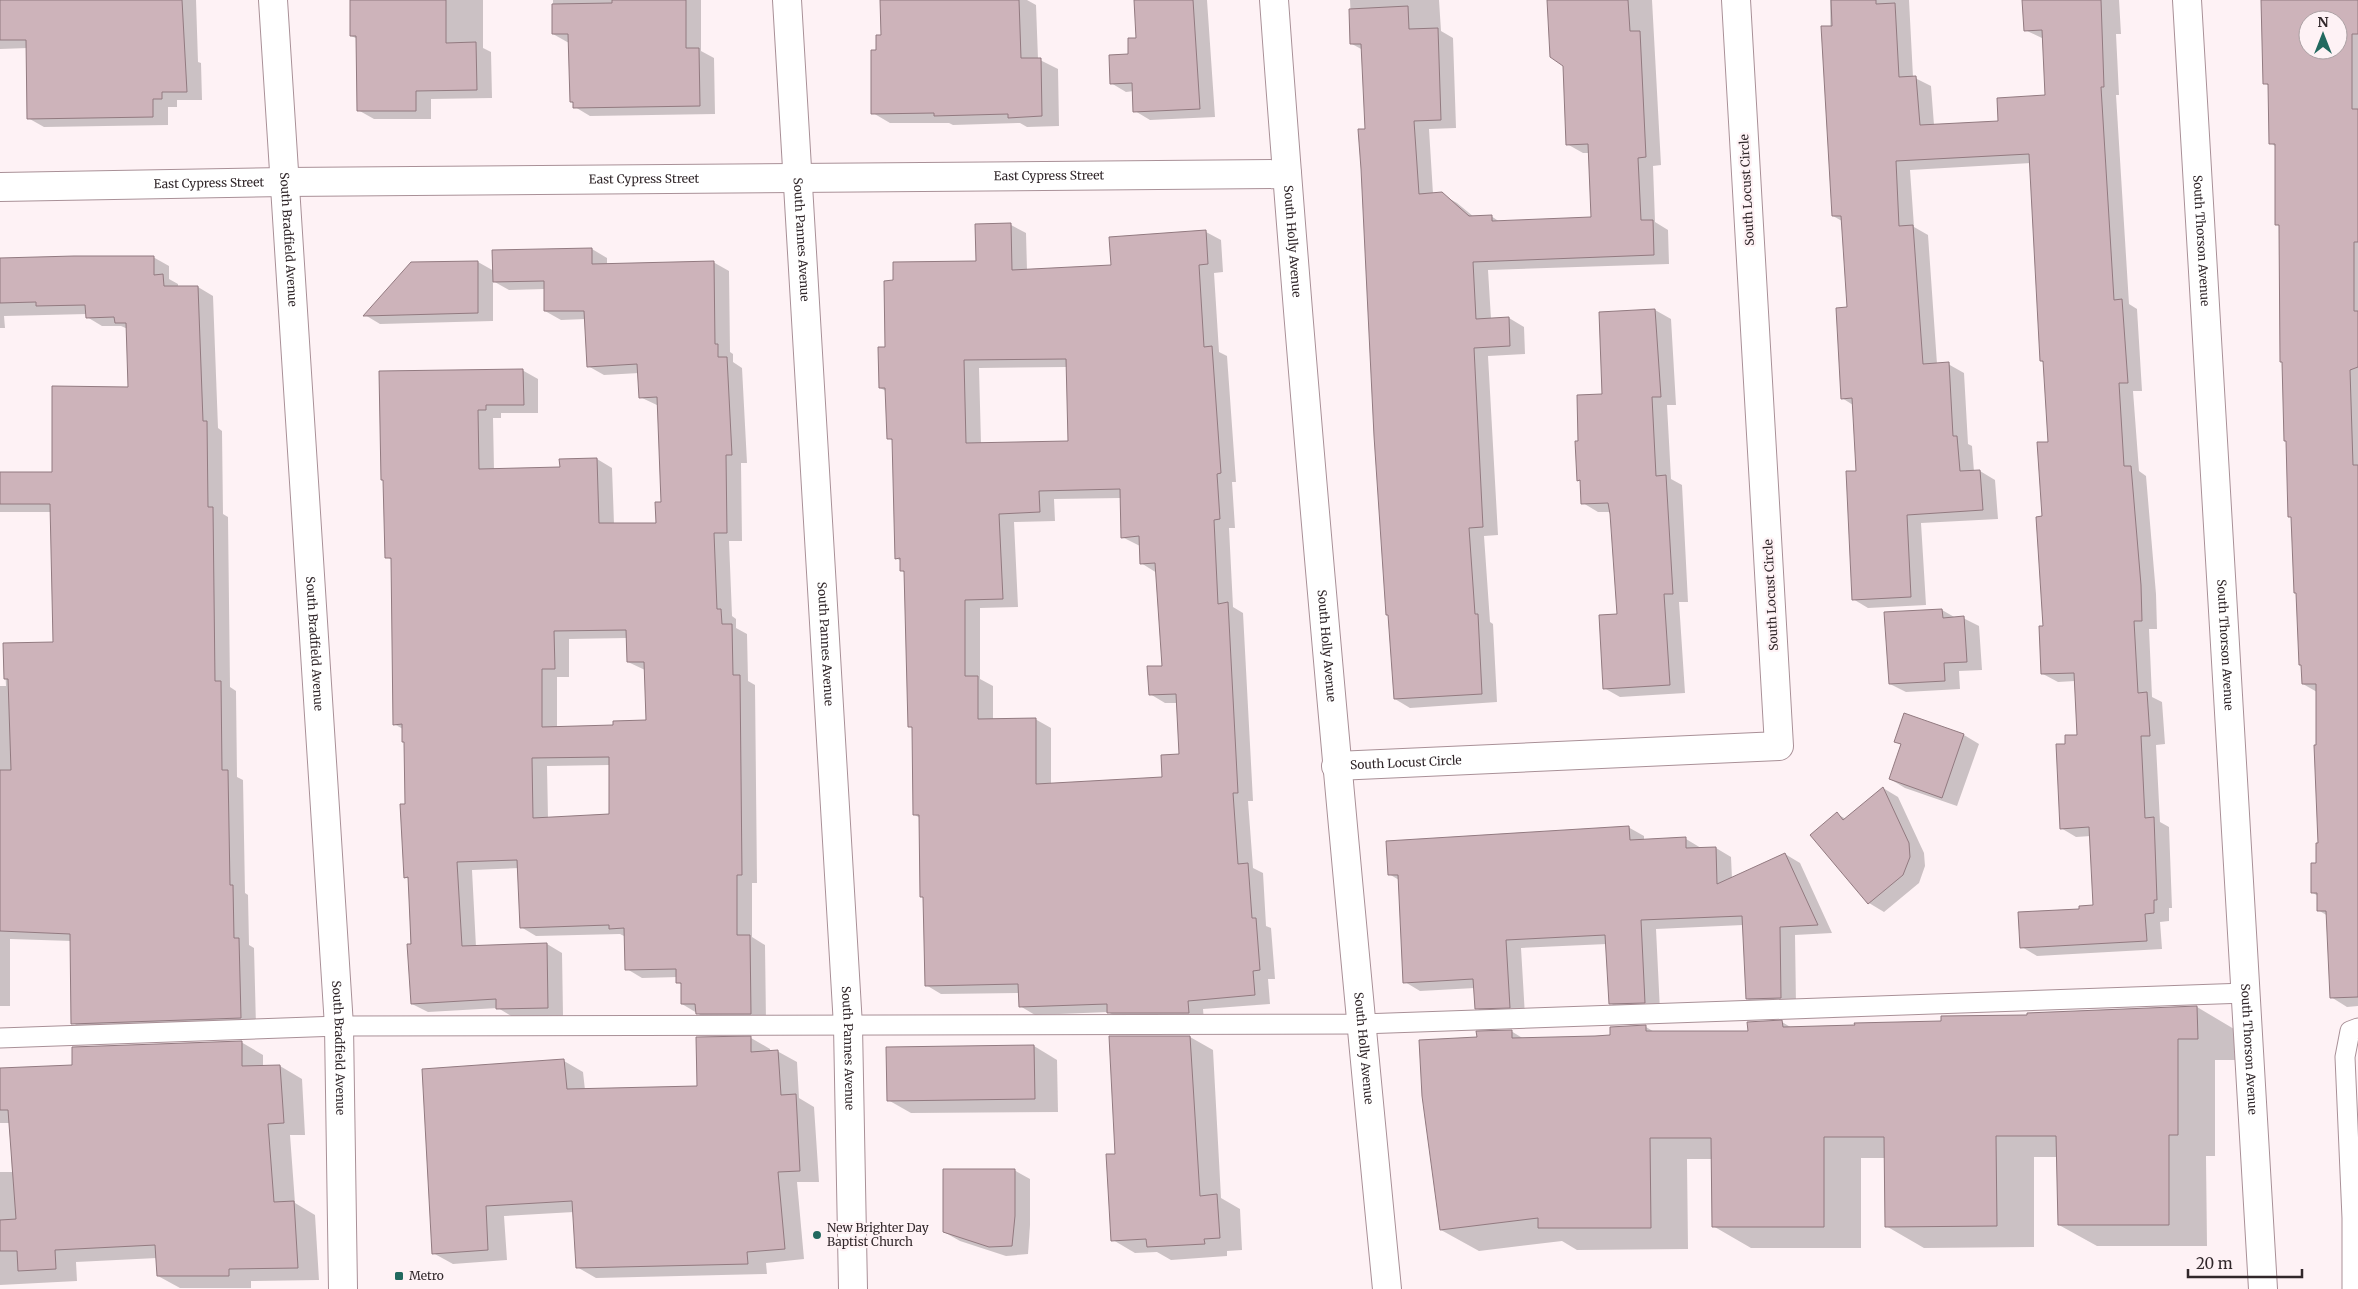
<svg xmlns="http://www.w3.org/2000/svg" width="2358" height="1289" font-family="Merriweather,serif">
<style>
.shadow{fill:#0003;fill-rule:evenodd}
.building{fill:#cdb3ba;stroke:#927a80;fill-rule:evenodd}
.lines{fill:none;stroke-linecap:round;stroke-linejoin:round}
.service-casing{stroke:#a99097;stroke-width:21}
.minor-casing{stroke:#a99097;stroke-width:30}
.service{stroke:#fff;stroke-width:19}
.minor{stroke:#fff;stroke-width:28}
.poi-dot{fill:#22695f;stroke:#fef2f5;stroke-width:2}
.labels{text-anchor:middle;stroke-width:4.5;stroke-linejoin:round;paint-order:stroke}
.street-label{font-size:12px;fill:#31272a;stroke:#fef2f5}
.poi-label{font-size:12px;fill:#31272a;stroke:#fef2f5;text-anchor:start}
</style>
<rect width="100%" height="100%" fill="#fef2f5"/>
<g class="shadow">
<path d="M0 0H196L198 62 201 63 202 100H177V107H168V125L44 127 28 118V48L0 49Z"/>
<path d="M355 0H483V48L491 52 492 98 431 99V119H374L358 110V39L351 36Z"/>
<path d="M553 0H701V51L714 58 715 114 590 116 575 107V104L571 102 569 43 553 34Z"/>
<path d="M881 0H1027L1036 5 1038 59 1058 69 1059 126 1027 127 1020 123 953 125 949 123H890L873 113 877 51 882 36Z"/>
<path d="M1135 0H1207L1215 117 1150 120 1135 111 1134 91 1126 92 1111 83 1138 39Z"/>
<path d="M1350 0H1439L1441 31 1453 38 1456 128 1429 129 1433 194H1441L1457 203 1474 217 1491 216 1500 222 1593 218 1590 153H1583L1567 144 1564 65 1554 0H1652L1661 165 1653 166 1655 222 1668 230 1669 264 1488 270 1491 319 1509 318 1524 327 1525 354 1488 356 1498 535 1484 536 1490 622 1493 624 1497 702 1410 708 1395 699 1363 50 1352 44Z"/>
<path d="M1830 0H1909L1913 77 1931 86 1934 125 1999 122 2047 97 2044 39 2025 30 2023 0H2119L2121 34H2116L2119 95H2116L2129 304 2137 309 2142 391H2133L2139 471 2146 476 2156 594 2157 629H2149L2152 697 2162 702 2165 744 2156 745 2160 822 2169 827 2172 908H2169V921L2160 922 2162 949 2037 956 2022 947 2081 910 2095 906 2091 836 2076 837 2061 828 2067 745 2078 736 2075 681 2058 682 2043 674 2044 518 2049 443 2044 363 2041 361 2031 163 1910 170 1914 227 1928 235 1937 364H1948L1964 373 1968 444 1972 446 1974 472 1980 471 1995 480 1998 519 1921 523 1926 605 1868 608 1853 599 1857 472 1853 405 1842 398 1848 308 1842 221 1833 216Z"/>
<path d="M2261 0H2358V1006L2347 1007 2331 997 2328 916 2318 910V896L2313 893 2319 844 2317 692 2303 684 2280 226 2276 224V147L2271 143 2270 86 2264 83ZM2308 20H2338V50H2308Z"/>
<path d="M1011 225 1026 233 1027 270 1113 266 1206 232 1221 240 1223 272 1214 273 1219 352 1227 356 1236 482H1232L1235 528H1229L1233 607 1243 613 1253 801H1248L1253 868 1263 873 1266 926 1271 928 1275 979H1268L1270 1004 1203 1009 1204 1021H1124L1108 1012 1035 1015 1020 1006V993L941 994 926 985 924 898 921 896 920 818 915 815 914 729 909 726 905 573 901 570V561L896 558 894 441 888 438 886 391 880 388 886 348 977 262ZM1067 367 1069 442 981 444 979 368ZM1121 498 1122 537 1140 546 1141 563 1157 573 1163 667 1150 694 1165 703H1178L1180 755 1163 778 1051 784V728L1035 719 993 720V686L980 679V608L1018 607 1014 522 1055 521 1054 499Z"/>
<path d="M592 249 607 258V265L713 262 729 271 730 352 733 354V362L742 368 747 463H741L742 541H729L732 616 736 619V628L747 634 748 681 755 685 757 883H752V937L765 945 766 1022H712L682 1004V985L678 982V977L642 978 627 969 626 937 620 934 536 936 521 927 519 868 472 870 476 947 547 944 562 953 563 1016 513 1017 498 1008 428 1012 412 1004 409 879 405 877V743L403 742V729L394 724 392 560 387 557 384 481 382 480 522 370 538 379V413H501V418H493L494 470 561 468 597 459 612 468 614 524H657L663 503 659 406 640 397 639 373 604 375 588 366 586 319 561 320 545 311V289L509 290 493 281V321L380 324 365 315 478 262 494 271 493 252ZM627 638 628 662 645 670 647 721 614 727 557 728V677H569V639ZM610 765V815L548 819 547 766Z"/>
<path d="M153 257 169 266V279L178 284V287H198L213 296 218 428 222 431 223 514 228 517 230 687 236 691 237 777 243 780 245 893 248 895 249 945 254 948 256 1026 88 1032 73 1023 72 941 10 939V1006H0V686H6L4 645 55 643 51 512H0V473H53L129 388 128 329 121 326H102L87 317V314L4 316 5 328H0V259Z"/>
<path d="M1655 310 1671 319 1676 405H1667L1671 479 1682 485 1688 602H1679L1685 693 1620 697 1604 688 1618 615 1611 512H1598L1583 503 1582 482 1578 480 1579 442 1604 395 1601 313Z"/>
<path d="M1942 610 1956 618H1963L1979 626 1982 670 1959 671 1960 689 1906 692 1890 684Z"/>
<path d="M1905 714 1964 735 1979 744 1957 806 1905 788 1890 779 1902 745 1896 741Z"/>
<path d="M1883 788 1898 797 1924 853 1925 866 1919 883 1884 912 1869 903 1837 814 1846 819Z"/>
<path d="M1628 827 1644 836V841L1686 839 1701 848H1716L1731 857 1732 879 1785 854 1800 863 1832 933 1795 935 1796 1006 1763 1007 1747 999 1743 925 1656 929 1660 1011 1625 1012 1610 1003 1607 944 1521 948 1525 1016 1492 1017 1476 1008 1475 988 1420 991 1405 982 1399 880 1389 874Z"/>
<path d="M2197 1007 2234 1029 2235 1060H2215V1156H2206L2207 1246H2097L2059 1225 2058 1157H2034V1247L1924 1248 1886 1226 1885 1158H1861V1248H1751L1713 1226 1712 1159H1687L1688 1249 1577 1250 1562 1241 1479 1251 1441 1230 1478 1038 1511 1031 1524 1039 1611 1036 1646 1027 1656 1033H1749L1782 1022 1792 1028 1942 1022Z"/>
<path d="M1190 1037 1213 1050 1221 1198 1240 1209 1242 1250 1227 1251V1256L1171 1260 1157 1252 1135 1253 1113 1240 1116 1155Z"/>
<path d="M751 1038 770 1049V1051H777L797 1062 799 1098 814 1107 819 1182H797L804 1259 766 1263 767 1274 596 1278 577 1267 574 1212 504 1216 507 1260 453 1264 433 1253 564 1061 583 1072 585 1090 698 1088Z"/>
<path d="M241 1042 263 1055V1066H280L302 1079 305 1135H290L295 1203 315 1215 319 1280 251 1281V1288H180L158 1276 157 1258 76 1262 77 1281 0 1285V1172H12L10 1123H0V1069L73 1066Z"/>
<path d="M1034 1046 1057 1060 1058 1112 911 1113 888 1100Z"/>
<path d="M1014 1170 1030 1179V1225L1028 1254 1006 1256 960 1241 944 1232Z"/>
</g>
<g class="building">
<path d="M0 0H182L187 92H162V99H153V117L27 119 26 40H0Z"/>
<path d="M350 0H446V43L476 42 477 90 416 91V111H357L356 36H350Z"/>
<path d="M612 0H686V48H699L700 106 573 108V102H570L568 34H552V4L612 3Z"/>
<path d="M880 0H1019L1021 58H1041L1042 116 1008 118V114L934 116V113L871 114V50H876V35H881Z"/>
<path d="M1134 0H1193L1200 109 1133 112 1132 83 1110 84 1109 55 1128 54V38H1136Z"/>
<path d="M1547 0H1628L1630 31H1640L1646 157 1638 158 1641 220H1653L1654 255 1473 262 1476 319 1509 317 1510 346 1474 348 1483 527 1469 528 1475 614H1478L1482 694 1394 699 1388 615H1386L1374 436 1361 169 1358 129H1365L1361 44H1350L1349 9 1408 6 1409 29 1438 28 1441 120 1414 121 1419 194 1442 192 1469 216 1492 215V221L1591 217 1588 144 1566 145 1563 66 1550 57Z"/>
<path d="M1831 0H1876V4L1895 3 1899 77 1916 76 1920 125 1998 121 1997 98 2045 95 2042 30 2024 31 2022 0H2101L2104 87H2101L2114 300 2122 299 2128 383H2119L2124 466H2131L2141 585 2142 621H2134L2138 693 2147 692 2150 736H2141L2145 818 2154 817 2157 900H2154V913L2145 914 2147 941 2020 948 2018 912 2079 909V906L2093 905 2089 827 2060 829 2056 744H2065V735H2077L2074 673 2041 674 2039 626H2043L2036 517 2042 516 2037 442H2048L2043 361H2040L2029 154 1896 161 1899 226 1913 225 1923 364 1949 362 1953 436H1957L1960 471 1980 470 1983 510 1907 515 1911 597 1852 600 1846 471H1856L1852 398 1841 399 1836 308 1847 307 1841 216H1832L1821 26H1832Z"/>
<path d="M2261 0H2358V34H2352V109H2358V242H2354V311H2358V367L2350 370 2353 465H2358V997L2330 998 2326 911H2317V893H2311V863H2316V843H2318L2314 745H2316V684H2302L2301 665H2299L2296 593H2294L2291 517H2288L2286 441H2284L2282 362H2280L2279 225H2275V144H2269L2268 84H2263ZM2308 20H2338V50H2308Z"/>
<path d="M1011 223 1012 270 1111 265 1109 237 1206 230 1208 264 1199 265 1204 347 1212 346 1221 473 1217 474 1220 519 1214 520 1218 604 1228 602 1238 793H1233L1238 864 1248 863 1252 918H1256L1260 970 1253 971 1255 995 1188 1001 1189 1013H1107V1004L1019 1007 1018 984 925 986 923 897H920L919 815H913L912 727H908L904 571H900V558L895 559 892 439H887L885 388H879L878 347H885L884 281 893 280V262L976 261 975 224ZM1066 359 1068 441 966 443 964 360ZM1120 489 1121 538 1139 536 1140 564 1155 563 1162 666H1147L1149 695 1176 694 1179 754 1161 755 1162 777 1036 784V718L978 719V676H965V600L1003 599 999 514 1040 512 1039 491Z"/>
<path d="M592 248V264L714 261 715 344H718V357H727L732 455H726L727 533H714L717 609H721L722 624H732L733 675H740L742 875H737V935H750L751 1014H696L695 1004H681V983H676V969L625 970 624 928 609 929V925L520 928 517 860 457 862 462 946 547 943 548 1008 496 1009V999L411 1004 407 944H411L408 877 404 878 400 804H405L404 742H402V724L393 725 391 558H385L383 480H381L379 371 523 369 524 405H486V410H478L479 469 560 467 559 459 597 458 599 523H656L655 502H661L657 397 639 398 637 364 587 367 584 311H544V281L493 282 492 250ZM626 630 627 662H644L646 720 613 721V725L542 727V669H555L554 631ZM609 757V814L533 818 532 758Z"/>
<path d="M74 256H154V275L163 274 164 286H198L203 421H207L208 507H213L215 681H221L222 770H228L230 885H233L234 938H239L241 1018 71 1024 70 934 0 931V770H11L8 679H4L3 643 53 642 50 504H0V472H52V386L128 387 126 323H115L114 317 86 318 85 305 36 306V302L0 303V258Z"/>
<path d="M478 261V313L363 316 411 262Z"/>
<path d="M1655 309 1661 397H1652L1656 476 1666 475 1673 594H1664L1670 685 1603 689 1599 615 1617 614 1610 514 1608 503 1581 504 1580 480 1577 481 1575 441H1578L1577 395 1602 394 1599 312Z"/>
<path d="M1942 609 1943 618 1964 616 1967 662 1944 663 1945 681 1889 684 1884 612Z"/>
<path d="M1904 713 1964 734 1942 798 1889 779 1901 744 1894 742Z"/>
<path d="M1883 787 1909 843 1910 857 1903 875 1868 904 1810 835 1837 812 1843 820Z"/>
<path d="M1629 826 1630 840 1686 837V848L1716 847 1717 884 1785 853 1818 925 1780 927 1781 998 1746 999 1742 916 1641 920 1645 1003 1609 1004 1605 935 1506 940 1510 1008 1475 1009 1473 979 1403 983 1398 875H1388L1386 841Z"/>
<path d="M2197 1006 2198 1039H2178V1135H2169V1225H2058L2056 1136H1996L1997 1226 1885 1227 1884 1137H1824V1227H1712L1711 1138H1650L1651 1228H1538V1218L1440 1230 1422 1096 1419 1040 1477 1037 1476 1031 1512 1030V1038L1595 1036 1610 1035V1027L1646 1025V1031H1748L1747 1022 1782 1020 1783 1027 1855 1025 1854 1023 1941 1021V1016L2027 1015V1013Z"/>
<path d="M751 1036V1052L778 1050 781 1095 796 1094 800 1171 778 1172 785 1249 747 1252 748 1264 576 1268 572 1201 486 1206 488 1250 432 1254 422 1069 564 1059 567 1089 697 1086 696 1037Z"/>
<path d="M1109 1036H1190L1200 1196 1217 1194 1220 1238 1204 1239 1205 1244 1147 1247 1146 1239 1111 1241 1106 1154H1115Z"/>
<path d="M242 1041V1066L280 1065 284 1123 268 1124 274 1202 294 1201 298 1268 229 1269V1276H157L155 1245 55 1250 56 1269 18 1271 17 1251H0V1220L16 1219 8 1110H0V1068L72 1065V1047Z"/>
<path d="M1034 1045 1035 1099 887 1101 886 1047Z"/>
<path d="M943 1169H1015V1216L1012 1246 989 1247 943 1232Z"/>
</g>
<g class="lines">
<defs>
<g id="service">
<path d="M0 1038 339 1026 1361 1024 2246 993"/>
<path d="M2352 1289V1218L2345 1057 2350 1031 2358 1028"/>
</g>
<g id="minor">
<path id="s1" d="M273 0 339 1026 343 1289"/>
<path id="s2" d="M787 0 848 1026 853 1289"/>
<path id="s3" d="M1274 0C1305 430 1345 860 1387 1289"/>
<path id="s4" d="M2187 0 2263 1289"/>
<path id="s5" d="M0 187 285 182 1287 174"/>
<path id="s6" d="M1336 766 1779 746 1736 0"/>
</g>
</defs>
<use href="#service" class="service-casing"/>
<use href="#minor" class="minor-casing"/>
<use href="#service" class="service"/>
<use href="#minor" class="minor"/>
</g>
<g class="poi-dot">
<circle cx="817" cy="1235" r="5"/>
<rect x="394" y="1271" width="10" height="10" rx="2.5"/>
</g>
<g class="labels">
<g class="street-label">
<text dy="4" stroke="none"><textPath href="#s5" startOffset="1049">East Cypress Street</textPath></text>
<text dy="4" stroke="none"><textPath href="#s5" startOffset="644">East Cypress Street</textPath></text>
<text dy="4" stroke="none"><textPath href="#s5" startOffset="209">East Cypress Street</textPath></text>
<text transform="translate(1747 190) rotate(-93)" y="4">South Locust Circle</text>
<text dy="4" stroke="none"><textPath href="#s1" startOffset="240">South Bradfield Avenue</textPath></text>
<text dy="4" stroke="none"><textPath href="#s2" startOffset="240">South Pannes Avenue</textPath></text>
<text dy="4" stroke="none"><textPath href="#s4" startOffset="241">South Thorson Avenue</textPath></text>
<text dy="4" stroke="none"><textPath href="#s3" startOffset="242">South Holly Avenue</textPath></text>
<text transform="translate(1771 595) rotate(-93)" y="4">South Locust Circle</text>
<text dy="4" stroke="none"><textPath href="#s1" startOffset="645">South Bradfield Avenue</textPath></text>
<text dy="4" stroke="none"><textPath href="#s2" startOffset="645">South Pannes Avenue</textPath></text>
<text dy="4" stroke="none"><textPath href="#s4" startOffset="646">South Thorson Avenue</textPath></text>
<text dy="4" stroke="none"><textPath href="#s3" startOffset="648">South Holly Avenue</textPath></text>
<text dy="4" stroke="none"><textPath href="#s6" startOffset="70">South Locust Circle</textPath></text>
<text dy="4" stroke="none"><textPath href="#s3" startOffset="1052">South Holly Avenue</textPath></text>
<text dy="4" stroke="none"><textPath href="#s1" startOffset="1050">South Bradfield Avenue</textPath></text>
<text dy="4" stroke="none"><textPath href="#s2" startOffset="1050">South Pannes Avenue</textPath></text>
<text dy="4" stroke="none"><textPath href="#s4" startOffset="1051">South Thorson Avenue</textPath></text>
</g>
<g class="poi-label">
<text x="827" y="1232">New Brighter Day<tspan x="827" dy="14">Baptist Church</tspan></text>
<text x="409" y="1280">Metro</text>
</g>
</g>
<g transform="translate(2323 35)"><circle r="24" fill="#fef2f5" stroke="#aca1a4"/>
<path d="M0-4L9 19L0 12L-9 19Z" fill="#22695f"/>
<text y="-8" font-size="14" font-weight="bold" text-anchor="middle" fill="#31272a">N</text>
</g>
<path d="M2188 1269v8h114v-8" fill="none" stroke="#31272a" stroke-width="2.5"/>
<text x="2196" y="1269" font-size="15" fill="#31272a" stroke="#fef2f5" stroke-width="4" paint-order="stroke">20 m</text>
</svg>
